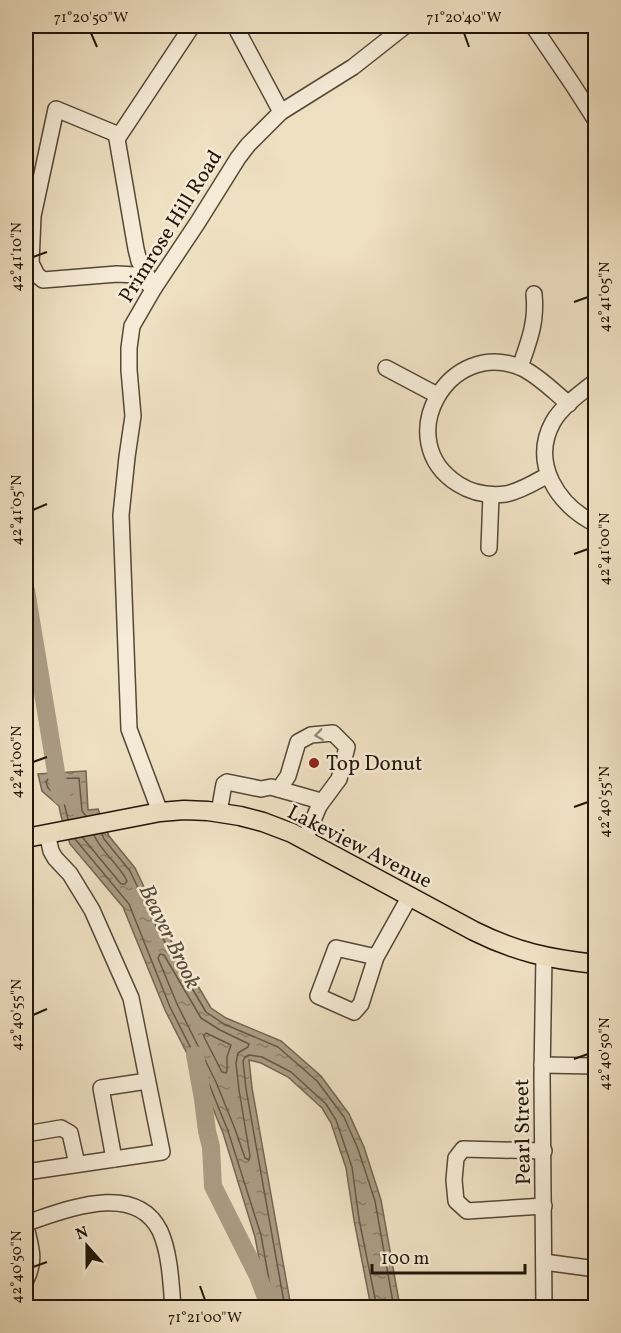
<svg xmlns="http://www.w3.org/2000/svg" width="621" height="1333" font-family="Vollkorn,serif">
<style>
.water{fill:url(#water-ripples);stroke:#746653;stroke-width:1.5}
.lines{fill:none;stroke-linecap:round;stroke-linejoin:round}
.shore{stroke:#665846;stroke-width:1.5}
.river{stroke:#aa9b83;stroke-width:18}
.minor-casing{stroke:#564838;stroke-width:18}
.major-casing{stroke:#23160a;stroke-width:21}
.minor{stroke:#f5ebd7;stroke-width:15}
.major{stroke:#efe0c2;stroke-width:18}
.oneway{stroke:#968b7b}
.ticks{fill:none;stroke:#23160a;stroke-width:2}
.poi-dot{fill:#8f2418;stroke:#f5ebd7;stroke-width:2}
.labels{text-anchor:middle;stroke-width:5;stroke-linejoin:round;paint-order:stroke}
.street-label{font-size:21px;fill:#23160a;stroke:#f5ebd7}
.poi-label{font-size:21px;fill:#23160a;stroke:#f5ebd7;text-anchor:start}
.water-label{font-size:22px;font-style:italic;fill:#594b3a;stroke:#f5ebd7}
.neatline{fill:none;stroke:#23160a;stroke-width:2}
.ticks-label{font-size:15px;text-anchor:middle;fill:#23160a}
</style>
<defs>
<pattern id="water-ripples" width="26" height="14" patternUnits="userSpaceOnUse" patternTransform="scale(1.5)"><rect width="26" height="14" fill="#aa9b83"/><path d="M2 4q2-2 4 0t4 0M15 11q2-2 4 0t4 0" fill="none" stroke="#8a7d69"/></pattern>
</defs>
<rect width="100%" height="100%" fill="#efe0c2"/>
<filter id="stains"><feTurbulence type="fractalNoise" baseFrequency=".00333" numOctaves="4"/><feColorMatrix values="0 0 0 0 .2 0 0 0 0 .09 0 0 0 0 .02 0 0 0 .5 -.17"/></filter>
<radialGradient id="worn" r=".72"><stop offset=".6" stop-color="#630" stop-opacity="0"/><stop offset="1" stop-color="#630" stop-opacity=".3"/></radialGradient>
<path class="water" d="M86 771 88 810 98 809 109 836 135 868 164 929 211 1008 226 1018 281 1041 321 1076 349 1114 364 1147 381 1200 400 1307H371L354 1220 346 1168 331 1123 322 1108 288 1077 261 1063 249 1060 252 1088 291 1307H268L255 1237 223 1133 204 1087 165 1010 123 907 70 844 61 816 59 806 42 791 38 774Z"/>
<g class="lines">
<g class="shore">
<path d="M68 819 64 803 48 788 46 782 48 779 79 778 82 811 86 816"/>
<path d="M102 834 104 839 130 871 159 932 206 1012 224 1024 278 1047 317 1081 344 1117 358 1149 375 1201 394 1308"/>
<path d="M83 838 121 884H125L127 881C119 864 102 853 94 835"/>
<path d="M75 839 129 904 170 1007 209 1084 228 1131 261 1235 274 1308"/>
<path d="M160 954 164 955 201 1018 220 1030 249 1044 248 1047 238 1053 236 1063 239 1090 250 1156 249 1160 245 1158 235 1129 216 1082 177 1004 158 958Z"/>
<path d="M206 1033 231 1045 227 1057V1071L226 1073 222 1072 204 1037V1035Z"/>
<path d="M285 1308 246 1089 243 1061 245 1057 249 1055 262 1057 291 1072 326 1104 336 1120 352 1167 359 1219 377 1308"/>
</g>
<g class="river">
<path d="M26 590 56 772 61 796"/>
<path d="M195 1055 203 1099 207 1131 211 1147 213 1186 258 1276 270 1308"/>
</g>
<defs>
<g id="minor">
<path d="M235 26 281 112"/>
<path d="M533 26 573 85 596 121"/>
<path d="M119 135 56 109 33 216 31 263 37 275 43 280 117 274 136 275 154 288"/>
<path d="M151 282 139 261 136 249 117 139 192 26"/>
<path d="M520 367C529 341 537 322 534 294"/>
<path d="M386 368 437 395"/>
<path d="M596 381C582 392 561 407 553 422 530 463 558 506 596 524"/>
<path d="M548 475C535 482 521 491 506 494 489 496 472 493 458 484 390 441 448 336 522 368 539 376 554 392 569 404"/>
<path d="M489 548 491 495"/>
<path d="M279 789 288 776 298 742 311 735 333 733 347 747 339 779 319 806"/>
<path d="M160 812 129 729 121 515 127 457 133 416 129 370V348L132 326 154 288 198 222 238 158 248 145 281 112 353 67 405 26"/>
<path d="M219 812 224 784 227 782 261 789 271 787 317 800 319 806 305 840"/>
<path d="M376 957 361 1004 354 1012 318 996 336 948 376 957 410 896"/>
<path d="M544 957 542 1075 544 1308"/>
<path d="M542 1065 596 1066"/>
<path d="M26 1134 61 1128 70 1133 77 1164"/>
<path d="M544 1151 463 1149 456 1158 454 1180 456 1201 467 1211 544 1206"/>
<path d="M114 1159 101 1088 147 1081"/>
<path d="M26 1172 162 1152 131 998 92 910 70 874 55 858 51 851 47 833"/>
<path d="M26 1223C64 1211 135 1180 160 1231 170 1253 171 1283 173 1308"/>
<path d="M26 1227C31 1248 36 1260 26 1280"/>
<path d="M544 1262 596 1269"/>
</g>
<path id="major" d="M26 838 160 812 184 810 208 811 240 816 263 822 292 833 474 931C516 952 549 959 596 964"/>
</defs>
<use href="#minor" class="minor-casing"/>
<use href="#major" class="major-casing"/>
<use href="#minor" class="minor"/>
<use href="#major" class="major"/>
</g>
<defs><path id="oneway-chevron" d="M-2-3.5L2.5 0L-2 3.5" fill="none" stroke-width="1.6" stroke-linecap="round" stroke-linejoin="round" transform="scale(1.5)"/></defs>
<use class="oneway" href="#oneway-chevron" transform="translate(319 735) rotate(172)"/>
<path class="ticks" d="M91 33 97 47M464 33 469 47M33 257 47 252M574 302 588 297M33 510 47 504M574 554 588 549M33 762 47 757M574 807 588 802M33 1015 47 1009M574 1059 588 1054M33 1267 47 1262M200 1286 205 1300"/>
<circle class="poi-dot" cx="314" cy="763" r="6"/>
<g class="labels">
<g class="street-label">
<text transform="translate(170 226) rotate(-58)" y="7">Primrose Hill Road</text>
<text transform="translate(360 846) rotate(27)" y="7">Lakeview Avenue</text>
<text transform="translate(522 1132) rotate(-91)" y="7">Pearl Street</text>
</g>
<g class="poi-label">
<text x="326" y="770">Top Donut</text>
</g>
<g class="water-label">
<text transform="translate(171 936) rotate(64)" y="8">Beaver Brook</text>
</g>
</g>
<rect width="621" height="1333" fill="none" stroke="#efe0c2" stroke-width="66"/>
<g transform="translate(87 1246) rotate(339)" stroke="#f5ebd7" stroke-width="4.5" paint-order="stroke">
<path d="M0-4.5L10 22L0 15L-10 22Z" fill="#23160a"/>
<text y="-9" font-size="16" font-weight="bold" text-anchor="middle" fill="#23160a">N</text>
</g>
<path d="M372 1264v9h153v-9" fill="none" stroke="#23160a" stroke-width="3"/>
<text x="381" y="1264" font-size="18" fill="#23160a" stroke="#f5ebd7" stroke-width="4.5" paint-order="stroke">100 m</text>
<rect x="33" y="33" width="555" height="1267" class="neatline"/>
<g class="ticks-label">
<text x="91" y="22">71°20'50"W</text>
<text x="464" y="22">71°20'40"W</text>
<text transform="translate(16 257) rotate(-90)" y="5">42°41'10"N</text>
<text transform="translate(604 297) rotate(-90)" y="5">42°41'05"N</text>
<text transform="translate(16 510) rotate(-90)" y="5">42°41'05"N</text>
<text transform="translate(604 549) rotate(-90)" y="5">42°41'00"N</text>
<text transform="translate(16 762) rotate(-90)" y="5">42°41'00"N</text>
<text transform="translate(604 802) rotate(-90)" y="5">42°40'55"N</text>
<text transform="translate(16 1015) rotate(-90)" y="5">42°40'55"N</text>
<text transform="translate(604 1054) rotate(-90)" y="5">42°40'50"N</text>
<text transform="translate(16 1267) rotate(-90)" y="5">42°40'50"N</text>
<text x="205" y="1322">71°21'00"W</text>
</g>
<rect width="100%" height="100%" filter="url(#stains)"/>
<rect width="100%" height="100%" fill="url(#worn)"/>
</svg>
